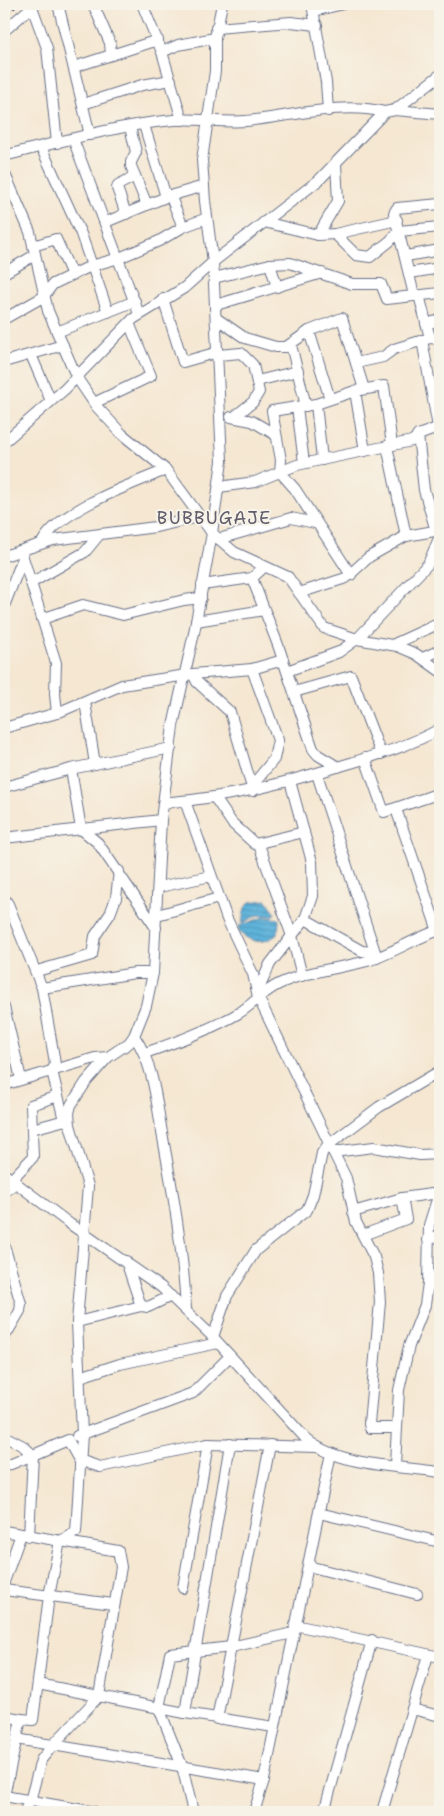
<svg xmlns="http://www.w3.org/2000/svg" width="444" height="1816" font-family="'Shantell Sans',sans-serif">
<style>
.water{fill:url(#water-rules);stroke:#3d729c}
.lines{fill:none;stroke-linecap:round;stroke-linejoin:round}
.minor-casing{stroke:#676f87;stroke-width:12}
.minor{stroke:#fff;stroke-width:10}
.rail{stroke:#1b2f5e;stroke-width:2.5;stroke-dasharray:8 4;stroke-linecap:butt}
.labels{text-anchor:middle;stroke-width:4;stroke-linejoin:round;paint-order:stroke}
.quarter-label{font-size:18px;letter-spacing:1px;fill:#615d6b;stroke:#f7f3e8}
</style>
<defs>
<pattern id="water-rules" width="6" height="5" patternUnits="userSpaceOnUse" patternTransform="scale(1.25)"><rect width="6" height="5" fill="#5fb4db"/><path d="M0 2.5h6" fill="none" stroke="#4e93b5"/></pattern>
</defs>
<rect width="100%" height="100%" fill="#f7f3e8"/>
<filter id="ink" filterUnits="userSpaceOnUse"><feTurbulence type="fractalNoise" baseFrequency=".02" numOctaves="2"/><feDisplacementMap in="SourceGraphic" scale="10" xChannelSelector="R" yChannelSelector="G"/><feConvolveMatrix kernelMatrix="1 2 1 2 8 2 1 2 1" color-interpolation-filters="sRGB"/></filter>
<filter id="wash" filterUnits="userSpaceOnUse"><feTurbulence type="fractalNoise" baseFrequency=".0096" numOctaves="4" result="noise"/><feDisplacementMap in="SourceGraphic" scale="20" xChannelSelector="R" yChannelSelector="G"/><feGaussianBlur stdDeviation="1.12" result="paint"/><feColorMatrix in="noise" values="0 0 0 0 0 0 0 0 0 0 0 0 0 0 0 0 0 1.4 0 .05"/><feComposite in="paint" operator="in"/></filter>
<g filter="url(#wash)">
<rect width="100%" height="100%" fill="#f5e7d2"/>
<g class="water">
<path d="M267 900 275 913 273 916 258 915 242 923 245 908 250 902Z"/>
<path d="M264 917 279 919 278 934C263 944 253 944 239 932V926Z"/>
</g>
</g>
<g filter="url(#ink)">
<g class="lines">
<defs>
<g id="minor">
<path d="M58 4 90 135"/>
<path d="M93 4 110 43 111 55"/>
<path d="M142 4 162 52 182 120"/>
<path d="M312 4 326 82 328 111"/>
<path d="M32 7 47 48 57 143"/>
<path d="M314 11 343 4"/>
<path d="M216 28 291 22 317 25"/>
<path d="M4 31 35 4"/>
<path d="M162 52 178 45 215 38"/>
<path d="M74 67 158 40"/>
<path d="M83 104 142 85 171 80"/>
<path d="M395 110 440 75"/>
<path d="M144 125 166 197"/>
<path d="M130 127 136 152 131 162V166L147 205"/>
<path d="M73 139 139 314"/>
<path d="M41 147 81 234 108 312"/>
<path d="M4 156C59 142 117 125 174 120 198 118 222 123 246 121 291 117 340 101 385 112"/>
<path d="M4 172 30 232 48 311 77 378 96 406 122 434 166 470 212 533 234 552 288 577 324 628 357 639 397 646 416 654 440 671"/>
<path d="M170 195 183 227"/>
<path d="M126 214 117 188 118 185 135 176"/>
<path d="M106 222 166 197 204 186"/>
<path d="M264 222 318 235 335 234 397 220"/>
<path d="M335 234 356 255 370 257 390 241 399 231 440 227"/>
<path d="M318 235 338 201 336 164"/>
<path d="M33 246 56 239 72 275"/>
<path d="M406 256 440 250"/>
<path d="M270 264 277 287"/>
<path d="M4 273 35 255"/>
<path d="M410 273 440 268"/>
<path d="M214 278 270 264 290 263 352 284H381L387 299 440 293"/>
<path d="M414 295 394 213 397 208 440 204"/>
<path d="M419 295 430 338"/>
<path d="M163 299 183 362 218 352"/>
<path d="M216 305 322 273"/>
<path d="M216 318 245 338 276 347H286L309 331 342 318 364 389"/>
<path d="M4 319 43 297 53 284 91 266 119 258 159 241 183 227 207 218"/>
<path d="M426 324 440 320"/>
<path d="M309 331 330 399"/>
<path d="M57 332 135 301"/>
<path d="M422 340 438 427"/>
<path d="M291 345 306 406"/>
<path d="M31 355 51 401"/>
<path d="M218 355 241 353 253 365 259 392 253 402 234 417"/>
<path d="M4 362 63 345"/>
<path d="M356 363 383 357 394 349 430 338 440 339"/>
<path d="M257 381 298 371"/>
<path d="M355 391 365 451"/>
<path d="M94 403 151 376 129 323"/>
<path d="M316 404 322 460"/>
<path d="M297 407 304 463"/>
<path d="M231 417 252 421 276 435"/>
<path d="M418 435 424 490 436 531"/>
<path d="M4 442 65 389 133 319 184 288 213 262 319 180 385 112 395 110 440 114"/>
<path d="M387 446 406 536"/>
<path d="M219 487 255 482 297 465 412 441 421 434 440 427"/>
<path d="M219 539 291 518 315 523"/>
<path d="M42 543C58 510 132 484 166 470"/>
<path d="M21 551 56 663 55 694 57 713"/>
<path d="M4 556 53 540 156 527 199 517"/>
<path d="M351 575 295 489 280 472 281 460 272 411 316 404 355 391 384 386 392 445"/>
<path d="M252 578 278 645 313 749 318 755 338 767"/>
<path d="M31 583 85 552 99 535"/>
<path d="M202 585 252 578 264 567"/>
<path d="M299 593 346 578 369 557 406 536 440 530"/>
<path d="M4 606 23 558"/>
<path d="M42 619 83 605 123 615 184 600 201 598"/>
<path d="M196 621 264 610"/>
<path d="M392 645 440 623"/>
<path d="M423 658 440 650"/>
<path d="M287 671 339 652 357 639 428 564 440 536"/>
<path d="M193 674 197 682 230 712 253 791"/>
<path d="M294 692 351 676 381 754"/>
<path d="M85 702 95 764"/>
<path d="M4 728 57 713 122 685 193 674 252 669 283 660"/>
<path d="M365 758 384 812 440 793"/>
<path d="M71 769 81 829 98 843 156 928"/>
<path d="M317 774 377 958"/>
<path d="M252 786 274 759 278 740 252 669"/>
<path d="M4 787 71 769 171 748"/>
<path d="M215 798 232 823 255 844 304 832"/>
<path d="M185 801 227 919 253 974 258 997 346 1178 356 1222 374 1257 378 1273 380 1302 369 1424 370 1428H397"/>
<path d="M163 805 171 802C234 797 284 783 344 765 377 755 409 746 440 729"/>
<path d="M396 809 438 931"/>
<path d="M4 838 161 820"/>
<path d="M259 845 292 936 302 976"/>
<path d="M159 887 211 876"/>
<path d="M4 898 8 904 42 988 54 1057 55 1065 52 1071 64 1120"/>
<path d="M157 915 219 898"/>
<path d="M305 919 362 951 375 952"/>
<path d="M37 971 92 955 95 936 110 914 116 898 119 871"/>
<path d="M42 988 135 973H153"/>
<path d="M258 991 270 964 305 919 313 896 312 862 290 781"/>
<path d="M4 1007 21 1079"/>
<path d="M134 1036C152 1061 156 1097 161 1127 172 1187 183 1248 186 1309"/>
<path d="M145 1053C177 1042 210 1030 239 1013 253 1004 264 991 279 984 306 971 338 969 367 961 392 954 414 938 440 930"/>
<path d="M4 1085 95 1058 108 1057"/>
<path d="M32 1129 69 1119"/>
<path d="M333 1152 374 1147 420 1155 440 1154"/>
<path d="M4 1174 70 1224 161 1287 213 1337 307 1440C340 1466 399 1466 440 1472"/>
<path d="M11 1180 33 1157 31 1105 58 1096"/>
<path d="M4 1192 16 1183"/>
<path d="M353 1212 402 1198 439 1193"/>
<path d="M363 1235 406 1219 402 1198"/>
<path d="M428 1240 440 1235"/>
<path d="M4 1245 21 1304 20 1311 4 1338"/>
<path d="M126 1261 141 1306"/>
<path d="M431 1277 433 1283 440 1290"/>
<path d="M77 1322 141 1306 148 1307 171 1296"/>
<path d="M213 1337 227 1296 256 1250 307 1210 313 1195 322 1153 327 1146 379 1107 440 1071"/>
<path d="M80 1377 120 1364 218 1343"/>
<path d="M4 1436 23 1446 33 1455 68 1440 79 1460 100 1467 208 1444 316 1447"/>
<path d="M77 1436 193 1393 230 1356"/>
<path d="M395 1465 399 1390 409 1346 425 1305 428 1283 429 1225 440 1190"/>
<path d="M4 1467 33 1455 29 1536"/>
<path d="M319 1513 440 1542"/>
<path d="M4 1531 118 1551 121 1567 99 1696 53 1745 41 1760 30 1801 24 1812"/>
<path d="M308 1566 417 1594"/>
<path d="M4 1582 21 1534"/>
<path d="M183 1588 208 1444"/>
<path d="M4 1590 113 1604"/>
<path d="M295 1625 440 1657"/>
<path d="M38 1684 185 1713 274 1727"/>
<path d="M412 1709 440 1716"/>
<path d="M185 1713 230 1444"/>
<path d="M4 1716 21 1719"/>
<path d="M217 1719 270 1445"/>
<path d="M16 1739 264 1780"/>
<path d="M4 1796 21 1719 33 1720 49 1596 60 1541 76 1532 82 1434 77 1322 88 1186 70 1125 69 1113 71 1105 86 1082 108 1057 129 1043 134 1036 146 1006 153 973 161 820 173 726 194 633 212 533 222 461 213 262 205 201 202 160 215 71V38L222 4"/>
<path d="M4 1796 95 1812"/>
<path d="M193 1812 182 1766 159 1708 170 1654 231 1647 293 1633"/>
<path d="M254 1812 264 1780 331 1453"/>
<path d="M324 1812 372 1640"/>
<path d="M382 1812 428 1655"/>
</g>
</defs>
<use href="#minor" class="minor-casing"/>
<use href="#minor" class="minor"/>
<path class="rail" d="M4 16 18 4"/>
</g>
</g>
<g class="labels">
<g class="quarter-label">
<text x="214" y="524">BUBBUGAJE</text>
</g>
</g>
<rect width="444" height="1816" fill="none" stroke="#f7f3e8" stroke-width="20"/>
</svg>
